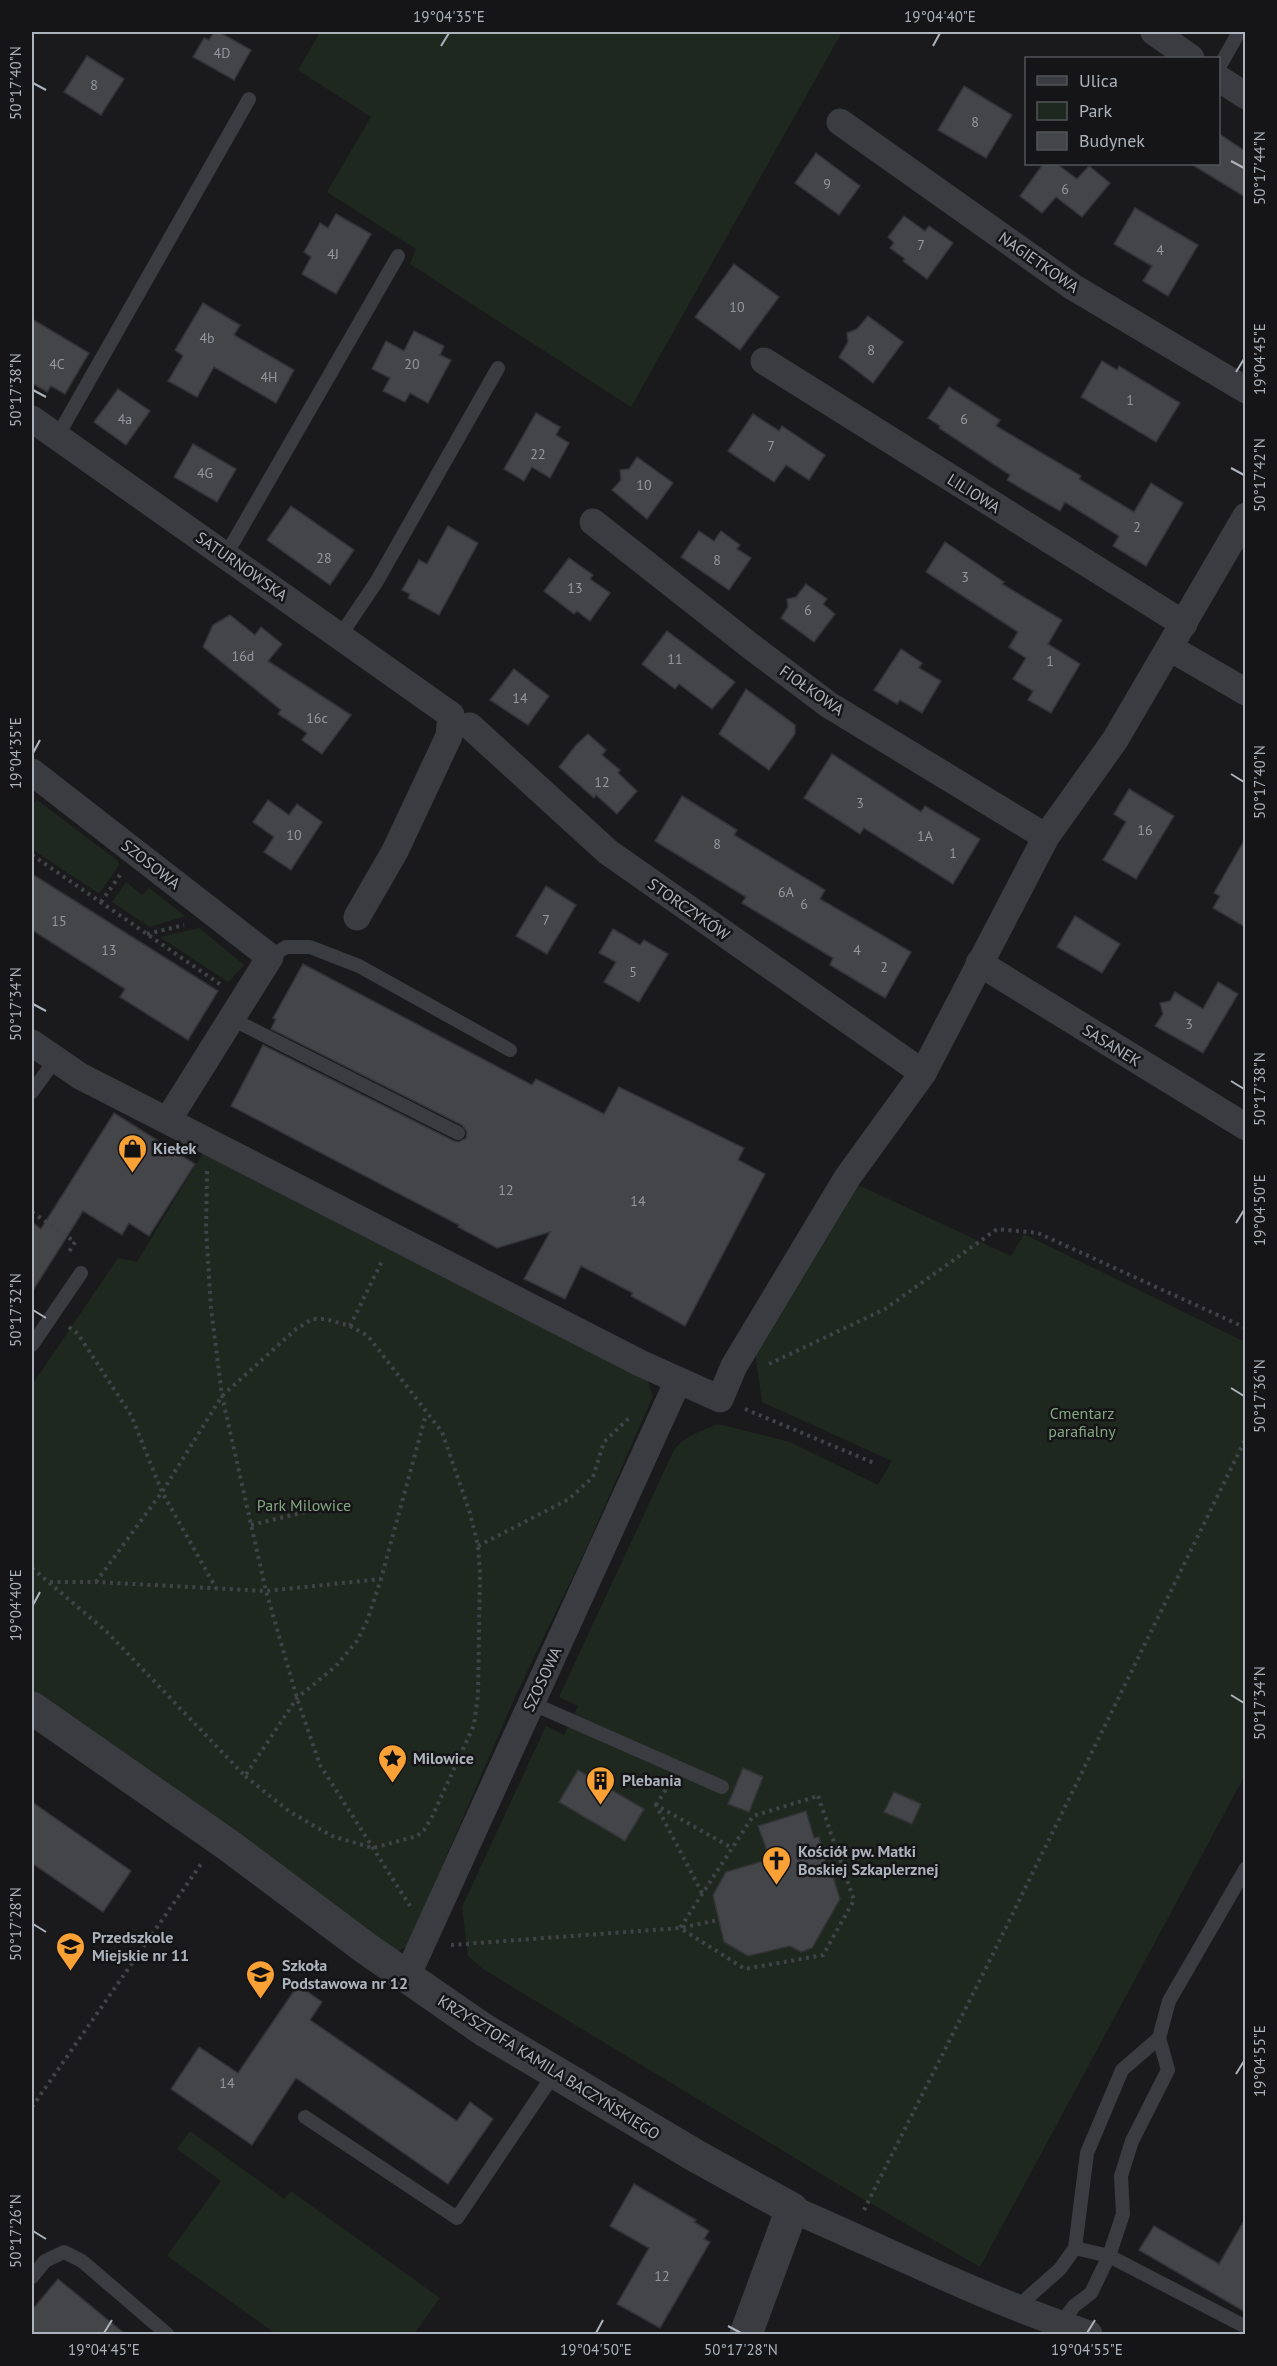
<svg xmlns="http://www.w3.org/2000/svg" width="1277" height="2366" font-family="'PT Sans',sans-serif">
<style>
.green{fill:#1f281f}
.building{fill:#444549;stroke:#343438;stroke-width:1.5}
.lines{fill:none;stroke-linecap:round;stroke-linejoin:round}
.path{stroke:#404348;stroke-width:4;stroke-dasharray:3 4.5;stroke-linecap:butt}
.service{stroke:#3a3c41;stroke-width:14}
.minor{stroke:#3a3c41;stroke-width:27}
.tertiary{stroke:#3a3c41;stroke-width:33}
.ticks{fill:none;stroke:#acb3bc;stroke-width:2}
.labels{text-anchor:middle;stroke-width:5;stroke-linejoin:round;paint-order:stroke}
.number-label{font-size:14px;fill:#92989f}
.street-label{font-size:16px;fill:#acb3bc;stroke:#151517}
.poi-label{font-size:16px;font-weight:bold;fill:#acb3bc;stroke:#151517;text-anchor:start}
.park-label{font-size:16px;fill:#84a782;stroke:#151517}
.neatline{fill:none;stroke:#acb3bc;stroke-width:2}
.ticks-label{font-size:15px;text-anchor:middle;fill:#acb3bc}
</style>
<rect width="100%" height="100%" fill="#1a1a1c"/>
<g class="green">
<path d="M320 32H842L631 407 410 264 416 249 327 192 371 117 298 70Z"/>
<path d="M37 800 118 861 119 865 101 891 98 893 32 849V805Z"/>
<path d="M126 882 142 895 149 888 185 916 150 927 112 902Z"/>
<path d="M199 928 244 965 228 982 160 937Z"/>
<path d="M204 1151 648 1381 653 1396 585 1551 515 1697 424 1908C418 1925 416 1945 397 1951L32 1692V1385L118 1258 137 1262Z"/>
<path d="M852 1182 1011 1256 1024 1234 1245 1342V1775L980 2267 841 2186 483 1969 468 1956 462 1907 546 1726 564 1735 578 1706 559 1697 674 1450 681 1442 696 1433 718 1424 790 1442 878 1485 892 1461 762 1402 755 1352Z"/>
<path d="M190 2131 284 2199 291 2191 440 2298 414 2334H276L167 2256 221 2181 177 2149Z"/>
</g>
<g class="building">
<path d="M214 32H219L251 50 234 80 193 57 204 38 209 40Z"/>
<path d="M87 56 124 79 101 115 64 92Z"/>
<path d="M964 86 1012 115 986 158 938 130Z"/>
<path d="M1218 133 1245 151V197L1191 164H1218Z"/>
<path d="M816 153 860 186 839 215 795 183Z"/>
<path d="M1043 164H1057L1077 179 1089 166 1110 183 1082 217 1056 197 1042 213 1020 196Z"/>
<path d="M1135 208 1198 245 1168 296 1143 281 1152 266 1114 244Z"/>
<path d="M336 214 371 234 336 294 302 274 311 257 304 252 320 223 328 228Z"/>
<path d="M904 216 925 231 929 226 953 243 927 279 903 261 905 259 890 248 894 243 888 237Z"/>
<path d="M734 264 779 297 740 350 695 317Z"/>
<path d="M203 303 240 325 234 335 294 370 276 403 214 367 197 397 168 381 183 356 175 350Z"/>
<path d="M868 316 903 342 873 383 839 357 848 342 847 333 857 329Z"/>
<path d="M32 319 89 353 65 394 51 386 47 392 32 383Z"/>
<path d="M414 331 444 346 440 355 451 360 428 403 410 393 405 402 383 391 390 378 372 369 386 341 404 351Z"/>
<path d="M1102 361 1117 370 1119 366 1180 403 1156 442 1081 397Z"/>
<path d="M949 387 1000 420 996 426 1081 476 1079 479 1134 512 1151 483 1183 503 1146 566 1113 546 1119 536 1065 502 1060 511 1007 480 1010 475 939 428 940 426 928 418Z"/>
<path d="M118 389 150 411 126 445 94 422Z"/>
<path d="M536 413 560 427 556 435 569 443 550 478 532 467 524 481 504 469Z"/>
<path d="M753 414 779 431 782 426 825 455 809 480 786 465 774 482 728 451Z"/>
<path d="M193 444 236 469 217 502 174 477Z"/>
<path d="M637 457 673 483 647 519 612 490 621 480 620 470 629 469Z"/>
<path d="M291 506 354 550 330 585 267 540Z"/>
<path d="M448 526 478 543 439 615 408 598 410 594 402 590 419 560 427 564Z"/>
<path d="M699 531 714 541 721 531 740 545 737 549 751 558 729 590 681 557Z"/>
<path d="M945 542 1004 582 1002 584 1062 620 1048 644 1080 664 1051 713 1028 700 1033 691 1013 679 1026 658 1009 647 1018 632 926 572Z"/>
<path d="M569 558 593 575 590 579 610 593 590 621 577 611 574 614 544 591Z"/>
<path d="M806 584 827 599 823 604 835 614 814 642 781 618 788 607 787 599 796 597Z"/>
<path d="M230 615 255 635 261 627 282 644 268 661 351 715 322 754 302 740 307 733 278 714 281 710 203 647 213 625Z"/>
<path d="M667 631 735 682 712 709 679 684 675 689 642 664Z"/>
<path d="M901 649 922 663 919 668 941 681 922 713 900 700 897 704 874 690Z"/>
<path d="M514 669 549 696 528 725 490 700Z"/>
<path d="M746 689 795 725V734L769 770 719 734Z"/>
<path d="M588 734 606 750 602 755 620 770 618 773 637 791 617 814 596 795 594 798 559 767 576 745Z"/>
<path d="M832 754 921 812 925 806 980 839 953 884 864 828 860 834 804 798Z"/>
<path d="M1129 789 1174 816 1136 879 1103 860 1126 822 1114 814Z"/>
<path d="M682 796 737 830 734 835 825 890 820 899 911 952 885 998 830 965 833 958 742 903 746 897 655 841Z"/>
<path d="M268 800 289 815 297 804 322 822 291 870 264 852 274 837 253 822Z"/>
<path d="M1245 839V927L1213 908 1220 896 1214 893Z"/>
<path d="M32 874 218 991 188 1040 120 997 125 989 32 930Z"/>
<path d="M546 886 576 905 547 954 516 936Z"/>
<path d="M1075 916 1120 944 1102 973 1057 947Z"/>
<path d="M613 929 640 945 644 940 668 954 639 1002 604 982 616 962 599 953Z"/>
<path d="M303 964 532 1085 536 1079 604 1114 619 1087 744 1148 738 1160 765 1174 685 1326 631 1296 633 1293 581 1266 565 1299 524 1279 550 1232 497 1248 458 1227 459 1225 231 1106 263 1045 454 1141 459 1142 466 1138 467 1132 462 1125 271 1029 276 1019 273 1018Z"/>
<path d="M1218 982 1238 994 1203 1053 1155 1026 1163 1014 1160 1003 1170 1001 1175 992 1203 1009Z"/>
<path d="M114 1113 195 1164 149 1236 129 1223 122 1235 83 1211 32 1292V1222L41 1229Z"/>
<path d="M743 1768 763 1777 749 1812 728 1804Z"/>
<path d="M578 1770 644 1809 625 1841 559 1802Z"/>
<path d="M894 1792 921 1804 912 1824 884 1812Z"/>
<path d="M32 1802 131 1871 103 1912 32 1863Z"/>
<path d="M806 1811 814 1838 819 1837 829 1874 832 1873 840 1899 812 1948 801 1952 790 1946 748 1956 724 1942 713 1895 726 1872 770 1859 758 1826Z"/>
<path d="M298 1985 322 2002 310 2020 457 2121 470 2102 493 2119 448 2184 296 2078 252 2145 171 2089 199 2047 238 2073Z"/>
<path d="M634 2184 696 2220 694 2222 709 2231 704 2239 710 2242 660 2328 617 2304 649 2248 610 2226Z"/>
<path d="M1245 2219V2312L1139 2250 1154 2226 1219 2264Z"/>
<path d="M58 2279 125 2334H32V2310Z"/>
</g>
<g class="lines">
<g class="path">
<path d="M32 855 221 985"/>
<path d="M101 902 120 875"/>
<path d="M147 934 184 925"/>
<path d="M207 1171 206 1229 211 1308 222 1396 266 1591 297 1698 320 1765 410 1906"/>
<path d="M32 1212 75 1242 67 1255"/>
<path d="M350 1326 382 1261"/>
<path d="M69 1327 78 1334 131 1415 162 1492 216 1588"/>
<path d="M769 1364 885 1309 997 1229 1038 1233 1246 1328"/>
<path d="M745 1409 874 1463"/>
<path d="M251 1525 330 1506"/>
<path d="M478 1546 569 1499 593 1477 604 1442 629 1418"/>
<path d="M32 1568 107 1632 245 1776 297 1698 336 1666 357 1641 367 1621 381 1579 426 1414"/>
<path d="M50 1582H96L266 1591 381 1579"/>
<path d="M96 1582 162 1492 222 1396 295 1330 312 1319H326L350 1326 368 1336 442 1432 470 1513 478 1546 480 1572 478 1695 474 1725 431 1819 424 1830 417 1836 373 1848 332 1836 290 1812 245 1776"/>
<path d="M818 1796 854 1900 823 1955 745 1969 680 1928 753 1816Z"/>
<path d="M656 1805 668 1786"/>
<path d="M702 1893 656 1805 732 1848"/>
<path d="M451 1945 680 1928 718 1920"/>
<path d="M32 2107 201 1864"/>
<path d="M864 2210 987 1966 1246 1438"/>
</g>
<g class="service">
<path d="M1218 69 1239 32"/>
<path d="M57 437 249 99"/>
<path d="M224 554 234 541 398 256"/>
<path d="M340 636 377 581 498 368"/>
<path d="M270 957 286 947H310L359 966 510 1050"/>
<path d="M232 1019 458 1133"/>
<path d="M32 1092 55 1060"/>
<path d="M32 1345 81 1273"/>
<path d="M531 1703 722 1787"/>
<path d="M305 2117 457 2218 554 2074"/>
<path d="M1075 2248 1109 2256 1246 2327"/>
<path d="M32 2277 45 2261 64 2252 82 2261 167 2334"/>
<path d="M1016 2308 1060 2269 1075 2248 1087 2153 1122 2070 1159 2038"/>
<path d="M1060 2325 1074 2306 1091 2293 1109 2256 1123 2214 1121 2176 1132 2141 1168 2070 1159 2038 1169 2001 1246 1868"/>
</g>
<g class="minor">
<path d="M1154 32 1191 58"/>
<path d="M1218 78 1246 96"/>
<path d="M840 122 1073 287 1246 390"/>
<path d="M764 361 1184 624"/>
<path d="M32 419 451 715 449 736 395 851 357 917"/>
<path d="M593 522 753 648 829 705 1046 837"/>
<path d="M1170 648 1246 692"/>
<path d="M470 726 608 852 923 1073"/>
<path d="M32 772 270 957 168 1120"/>
<path d="M979 963 1246 1127"/>
<path d="M32 1043 80 1076 640 1363 720 1399 734 1366 847 1178 923 1073 1046 837 1115 740 1246 516"/>
<path d="M405 1976 414 1961 678 1381"/>
<path d="M792 2209C891 2252 987 2300 1089 2334"/>
</g>
<path class="tertiary" d="M32 1708 228 1845 367 1949 484 2030 696 2156 792 2209 746 2334"/>
</g>
<path class="ticks" d="M441 46 449 33M933 46 940 33M33 83 46 90M1231 161 1244 168M1236 372 1244 359M33 390 46 397M1231 468 1244 475M33 753 40 740M1231 774 1244 782M33 1004 46 1011M1231 1081 1244 1089M1236 1223 1244 1210M33 1310 46 1318M1231 1388 1244 1396M33 1605 40 1592M1231 1695 1244 1703M33 1924 46 1932M1236 2074 1244 2061M33 2231 46 2239M728 2326 741 2333M104 2333 112 2320M596 2333 603 2320M1087 2333 1095 2320"/>
<defs>
<symbol id="shop-pin" viewBox="-11 -11 22 30"><path d="M0 17L-7.5 6A9.5 9.5 0 1 1 7.5 6Z" fill="#f9a135" stroke="#151517"/><path d="M-5-2.5h2.3a2.7 3.5 0 0 1 5.4 0H5L5.5 6h-11ZM-1.5-2.5h3a1.5 2.3 0 0 0-3 0Z" fill="#111"/></symbol>
<symbol id="sight-pin" viewBox="-11 -11 22 30"><path d="M0 17L-7.5 6A9.5 9.5 0 1 1 7.5 6Z" fill="#f9a135" stroke="#151517"/><path d="M0-6L1.8-2.2L6-1.7L2.9 1.2L3.7 5.4L0 3.3L-3.7 5.4L-2.9 1.2L-6-1.7L-1.8-2.2Z" fill="#111"/></symbol>
<symbol id="building-pin" viewBox="-11 -11 22 30"><path d="M0 17L-7.5 6A9.5 9.5 0 1 1 7.5 6Z" fill="#f9a135" stroke="#151517"/><path d="M-4-6H4V6H1V3H-1V6H-4ZM-2.5-4.3h1.7v1.8h-1.7ZM.8-4.3h1.7v1.8H.8ZM-2.5-1h1.7V.8h-1.7ZM.8-1h1.7V.8H.8Z" fill="#111"/></symbol>
<symbol id="church-pin" viewBox="-11 -11 22 30"><path d="M0 17L-7.5 6A9.5 9.5 0 1 1 7.5 6Z" fill="#f9a135" stroke="#151517"/><path d="M-1.2-6h2.4v3.5h3.3v2.4h-3.3V6h-2.4V-.1h-3.3v-2.4h3.3Z" fill="#111"/></symbol>
<symbol id="school-pin" viewBox="-11 -11 22 30"><path d="M0 17L-7.5 6A9.5 9.5 0 1 1 7.5 6Z" fill="#f9a135" stroke="#151517"/><path d="M0-5L7-2L0 1L-7-2ZM-4 1L0 2.5L4 1V4Q0 6-4 4Z" fill="#111"/></symbol>
</defs>
<g fill-rule="evenodd">
<use href="#shop-pin" x="116" y="1132" width="33" height="45"/>
<use href="#sight-pin" x="376" y="1742" width="33" height="45"/>
<use href="#building-pin" x="584" y="1764" width="33" height="45"/>
<use href="#church-pin" x="760" y="1844" width="33" height="45"/>
<use href="#school-pin" x="54" y="1930" width="33" height="45"/>
<use href="#school-pin" x="244" y="1958" width="33" height="45"/>
</g>
<g class="labels">
<g class="number-label">
<text x="222" y="58">4D</text>
<text x="94" y="90">8</text>
<text x="975" y="127">8</text>
<text x="827" y="189">9</text>
<text x="1065" y="194">6</text>
<text x="921" y="250">7</text>
<text x="1160" y="255">4</text>
<text x="333" y="259">4J</text>
<text x="737" y="312">10</text>
<text x="207" y="343">4b</text>
<text x="871" y="355">8</text>
<text x="57" y="369">4C</text>
<text x="412" y="369">20</text>
<text x="269" y="382">4H</text>
<text x="1130" y="405">1</text>
<text x="125" y="424">4a</text>
<text x="964" y="424">6</text>
<text x="771" y="451">7</text>
<text x="538" y="459">22</text>
<text x="205" y="478">4G</text>
<text x="644" y="490">10</text>
<text x="1137" y="532">2</text>
<text x="324" y="563">28</text>
<text x="717" y="565">8</text>
<text x="965" y="582">3</text>
<text x="575" y="593">13</text>
<text x="808" y="615">6</text>
<text x="243" y="661">16d</text>
<text x="675" y="664">11</text>
<text x="1050" y="666">1</text>
<text x="520" y="703">14</text>
<text x="317" y="723">16c</text>
<text x="602" y="787">12</text>
<text x="860" y="808">3</text>
<text x="1145" y="835">16</text>
<text x="294" y="840">10</text>
<text x="925" y="841">1A</text>
<text x="717" y="849">8</text>
<text x="953" y="858">1</text>
<text x="786" y="897">6A</text>
<text x="804" y="909">6</text>
<text x="546" y="925">7</text>
<text x="59" y="926">15</text>
<text x="109" y="955">13</text>
<text x="857" y="955">4</text>
<text x="884" y="972">2</text>
<text x="633" y="977">5</text>
<text x="1189" y="1029">3</text>
<text x="506" y="1195">12</text>
<text x="638" y="1206">14</text>
<text x="227" y="2088">14</text>
<text x="662" y="2281">12</text>
</g>
<g class="street-label">
<text transform="translate(1039 262) rotate(35)" y="6">NAGIETKOWA</text>
<text transform="translate(974 493) rotate(32)" y="6">LILIOWA</text>
<text transform="translate(242 566) rotate(35)" y="6">SATURNOWSKA</text>
<text transform="translate(812 690) rotate(35)" y="6">FIOŁKOWA</text>
<text transform="translate(151 864) rotate(38)" y="6">SZOSOWA</text>
<text transform="translate(689 909) rotate(35)" y="6">STORCZYKÓW</text>
<text transform="translate(1112 1045) rotate(32)" y="6">SASANEK</text>
<text transform="translate(542 1679) rotate(-65)" y="6">SZOSOWA</text>
<text transform="translate(549 2067) rotate(32)" y="6">KRZYSZTOFA KAMILA BACZYŃSKIEGO</text>
</g>
<g class="poi-label">
<text x="153" y="1154">Kiełek</text>
<text x="413" y="1764">Milowice</text>
<text x="622" y="1786">Plebania</text>
<text x="798" y="1857">Kościół pw. Matki<tspan x="798" dy="18">Boskiej Szkaplerznej</tspan></text>
<text x="92" y="1943">Przedszkole<tspan x="92" dy="18">Miejskie nr 11</tspan></text>
<text x="282" y="1971">Szkoła<tspan x="282" dy="18">Podstawowa nr 12</tspan></text>
</g>
<g class="park-label">
<text x="1082" y="1419">Cmentarz<tspan x="1082" dy="18">parafialny</tspan></text>
<text x="304" y="1511">Park Milowice</text>
</g>
</g>
<rect width="1277" height="2366" fill="none" stroke="#151517" stroke-width="66"/>
<rect x="1025" y="57" width="195" height="108" fill="#151517" stroke="#515459" stroke-width="1.5"/>
<rect x="1037" y="76" width="30" height="9" fill="#3a3c41" stroke="#515459" stroke-width="1.5"/>
<text x="1079" y="87" font-size="18" fill="#acb3bc">Ulica</text>
<rect x="1037" y="102" width="30" height="18" fill="#1f281f" stroke="#515459" stroke-width="1.5"/>
<text x="1079" y="117" font-size="18" fill="#acb3bc">Park</text>
<rect x="1037" y="132" width="30" height="18" fill="#444549" stroke="#515459" stroke-width="1.5"/>
<text x="1079" y="147" font-size="18" fill="#acb3bc">Budynek</text>
<rect x="33" y="33" width="1211" height="2300" class="neatline"/>
<g class="ticks-label">
<text x="449" y="22">19°04'35"E</text>
<text x="940" y="22">19°04'40"E</text>
<text transform="translate(16 83) rotate(-90)" y="5">50°17'40"N</text>
<text transform="translate(1260 168) rotate(-90)" y="5">50°17'44"N</text>
<text transform="translate(1260 359) rotate(-90)" y="5">19°04'45"E</text>
<text transform="translate(16 390) rotate(-90)" y="5">50°17'38"N</text>
<text transform="translate(1260 475) rotate(-90)" y="5">50°17'42"N</text>
<text transform="translate(16 753) rotate(-90)" y="5">19°04'35"E</text>
<text transform="translate(1260 782) rotate(-90)" y="5">50°17'40"N</text>
<text transform="translate(16 1004) rotate(-90)" y="5">50°17'34"N</text>
<text transform="translate(1260 1089) rotate(-90)" y="5">50°17'38"N</text>
<text transform="translate(1260 1210) rotate(-90)" y="5">19°04'50"E</text>
<text transform="translate(16 1310) rotate(-90)" y="5">50°17'32"N</text>
<text transform="translate(1260 1396) rotate(-90)" y="5">50°17'36"N</text>
<text transform="translate(16 1605) rotate(-90)" y="5">19°04'40"E</text>
<text transform="translate(1260 1703) rotate(-90)" y="5">50°17'34"N</text>
<text transform="translate(16 1924) rotate(-90)" y="5">50°17'28"N</text>
<text transform="translate(1260 2061) rotate(-90)" y="5">19°04'55"E</text>
<text transform="translate(16 2231) rotate(-90)" y="5">50°17'26"N</text>
<text x="104" y="2355">19°04'45"E</text>
<text x="596" y="2355">19°04'50"E</text>
<text x="741" y="2355">50°17'28"N</text>
<text x="1087" y="2355">19°04'55"E</text>
</g>
</svg>
